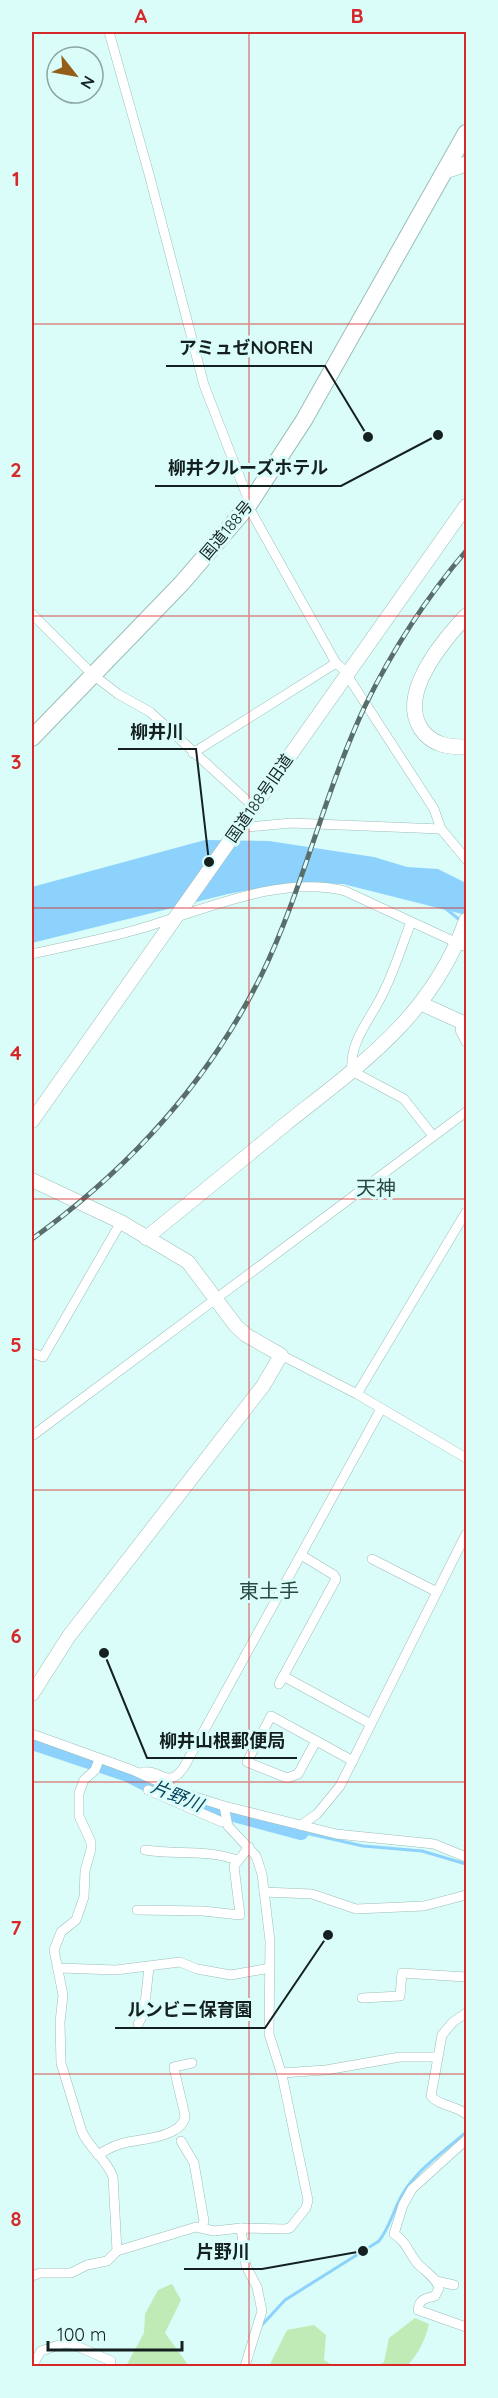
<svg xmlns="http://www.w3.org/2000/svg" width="498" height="2398" font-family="Quicksand,'Noto Sans JP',sans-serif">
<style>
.green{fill:#c1ebb6}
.water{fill:#8dd2fc}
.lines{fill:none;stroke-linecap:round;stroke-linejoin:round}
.stream{stroke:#8dd2fc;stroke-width:3}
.river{stroke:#8dd2fc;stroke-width:16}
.street-casing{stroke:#9cbdb9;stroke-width:10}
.secondary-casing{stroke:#9cbdb9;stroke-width:15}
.primary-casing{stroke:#9cbdb9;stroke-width:16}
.highway-casing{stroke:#9cbdb9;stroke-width:18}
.street{stroke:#fff;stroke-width:9}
.secondary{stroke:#fff;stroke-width:14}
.primary{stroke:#fff;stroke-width:15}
.highway{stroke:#fff;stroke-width:16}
.rail-casing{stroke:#596d6b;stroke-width:5}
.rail{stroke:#dafdf9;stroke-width:3;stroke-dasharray:9;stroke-linecap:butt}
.grid{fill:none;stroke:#d62828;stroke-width:1.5;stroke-opacity:0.55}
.labels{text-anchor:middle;stroke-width:6;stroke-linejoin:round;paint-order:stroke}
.street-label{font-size:16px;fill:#142120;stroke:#dafdf9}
.water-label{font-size:18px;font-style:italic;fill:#07425d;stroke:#dafdf9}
.quarter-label{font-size:20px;fill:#2b4946;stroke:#dafdf9}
.leader{fill:none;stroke:#142120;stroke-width:2}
.callout-dot{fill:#142120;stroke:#dafdf9;stroke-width:2}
.callout-label{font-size:18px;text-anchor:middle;font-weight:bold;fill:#142120;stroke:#dafdf9;stroke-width:6;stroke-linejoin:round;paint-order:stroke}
.neatline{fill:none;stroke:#d62828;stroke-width:2}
.grid-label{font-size:20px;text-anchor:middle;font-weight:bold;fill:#d62828}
</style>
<rect width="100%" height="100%" fill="#dafdf9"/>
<g class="green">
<path d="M172 2284 181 2300 165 2333 189 2366H126L144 2333 145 2314 158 2290Z"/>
<path d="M415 2318 429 2324C425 2341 418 2354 407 2366H377L384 2362 389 2338Z"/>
<path d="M314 2325 326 2335 324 2360 334 2366H269L287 2330Z"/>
</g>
<path class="water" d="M205 840 269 841 374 857 407 867 438 869 466 883V915L343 884 288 883 228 894 32 943V887Z"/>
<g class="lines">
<g class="stream">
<path d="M445 908 461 921"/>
<path d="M301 1832 363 1846 422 1851 466 1864"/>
<path d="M262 2325 285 2300 379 2241C390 2227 393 2211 402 2195 416 2170 445 2151 466 2132"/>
</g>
<path class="river" d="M32 1742 128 1774 174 1798 301 1832"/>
<defs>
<g id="street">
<path d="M109 32 149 174 204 385 247 496 248 506 336 663 343 669 434 809 441 829 466 859"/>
<path d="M32 614 92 674 118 694 150 712 253 806"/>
<path d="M193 753 336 663"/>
<path d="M237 828 291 823 441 829"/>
<path d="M411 922C402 945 395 969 384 991 372 1018 349 1040 352 1071L404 1099 433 1136"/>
<path d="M32 954C67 946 104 939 139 929 202 911 281 874 345 891L466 947"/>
<path d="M462 1022 460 1030 466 1042"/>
<path d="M32 1353 43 1357 121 1222"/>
<path d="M281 1355 357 1394 466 1458"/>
<path d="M357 1394 466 1212"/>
<path d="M32 1436 466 1112"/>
<path d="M372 1559 437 1592"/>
<path d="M283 1676 371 1724"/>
<path d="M279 1684 336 1579 334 1575 301 1555"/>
<path d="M32 1734 132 1770 186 1794 224 1806 336 1834 434 1844 466 1857"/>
<path d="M316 1741 298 1774 287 1778 247 1762 271 1716 353 1761"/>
<path d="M99 1760 95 1770 84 1780 79 1793V1816L91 1842V1849L85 1871 84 1897 76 1920 61 1932 54 1950 63 1995 60 2022 61 2063 82 2132C90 2149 107 2160 113 2177L117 2251 196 2227 214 2231 241 2228 285 2229 290 2228 306 2208 308 2200 282 2075 269 2034 270 1941 262 1874 256 1856 228 1826 224 1806"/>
<path d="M140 1773C160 1766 167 1792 184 1767L381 1409"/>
<path d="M148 1790 222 1822 225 1821"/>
<path d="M301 1825 317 1814 340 1786 466 1534"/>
<path d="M145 1850C176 1855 206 1849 237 1860"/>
<path d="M264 1892 312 1894 356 1909 424 1906 466 1895"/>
<path d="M137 1910 203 1911 240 1915 234 1866 249 1847"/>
<path d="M60 1968 116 1970 180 1962 197 1969 231 1975 270 1968"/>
<path d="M362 1998 400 1996 402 1973 466 1977"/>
<path d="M466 2013 453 2022 442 2035 431 2096C438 2105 456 2106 466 2114"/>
<path d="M138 2024 144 2013 149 1967"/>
<path d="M281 2073 326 2070 400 2057H437"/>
<path d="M466 2140 412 2189 403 2205 394 2234C406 2241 409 2253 417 2263 425 2272 435 2276 439 2288L435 2296C426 2298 419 2299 418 2310L466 2327"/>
<path d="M181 2141 194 2163 204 2221 202 2227"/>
<path d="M98 2155C107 2149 117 2144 128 2142 142 2139 181 2137 185 2117 185 2113 175 2075 174 2067L192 2063"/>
<path d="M241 2228 246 2266 257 2287 262 2311 245 2366"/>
<path d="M32 2276 40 2273H71L87 2265 107 2261 117 2251"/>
<path d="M436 2281 454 2285"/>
<path d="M32 2366 41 2351 65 2343 72 2344 111 2361 110 2366"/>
</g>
<g id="secondary">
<path d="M422 1004 466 1024"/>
<path d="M32 1121 466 506"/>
<path d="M32 1180 121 1222 188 1262 236 1326 246 1335 281 1355 263 1386 69 1636 32 1694"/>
<path d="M146 1238C194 1199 241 1161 288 1122 364 1062 432 1015 466 920"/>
</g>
<g id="primary">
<path d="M446 171 466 164"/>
<path d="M466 616C442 642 398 694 421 729 432 745 448 747 466 747"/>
</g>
<path id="highway" d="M32 738 182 583 248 506 304 420 466 133"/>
</defs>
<use href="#street" class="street-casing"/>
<use href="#secondary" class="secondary-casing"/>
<use href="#primary" class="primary-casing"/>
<use href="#highway" class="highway-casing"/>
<use href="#street" class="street"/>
<use href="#secondary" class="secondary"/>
<use href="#primary" class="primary"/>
<use href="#highway" class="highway"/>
<defs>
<path id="rail" d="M32 1239C129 1169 207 1084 261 976 303 890 324 793 365 706 392 651 426 598 466 551"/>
</defs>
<use href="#rail" class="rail-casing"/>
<use href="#rail" class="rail"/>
</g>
<path class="grid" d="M249 32V2366M32 324H466M32 616H466M32 908H466M32 1199H466M32 1490H466M32 1782H466M32 2074H466"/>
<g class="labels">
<g class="street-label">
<text transform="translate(226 530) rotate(-50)" y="6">国道188号</text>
<text transform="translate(259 798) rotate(-55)" y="6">国道188号旧道</text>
</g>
<g class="water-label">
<text transform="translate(177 1796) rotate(22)" y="6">片野川</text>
</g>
<g class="quarter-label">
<text x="376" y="1195">天神</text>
<text x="269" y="1598">東土手</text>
</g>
</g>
<path class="leader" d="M368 437L325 366H166M438 435L341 486H155M209 862L196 749H118M104 1653L147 1758H297M328 1935L265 2028H115M363 2251L262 2269H184"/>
<g class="callout-dot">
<circle cx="368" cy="437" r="6"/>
<circle cx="438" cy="435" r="6"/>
<circle cx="209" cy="862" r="6"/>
<circle cx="104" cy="1653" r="6"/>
<circle cx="328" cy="1935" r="6"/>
<circle cx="363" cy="2251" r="6"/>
</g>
<g class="callout-label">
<text x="246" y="354">アミュゼNOREN</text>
<text x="248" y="474">柳井クルーズホテル</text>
<text x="157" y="738">柳井川</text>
<text x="222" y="1747">柳井山根郵便局</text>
<text x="190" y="2016">ルンビニ保育園</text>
<text x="223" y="2258">片野川</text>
</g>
<rect width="498" height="2398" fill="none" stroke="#dafdf9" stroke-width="66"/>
<g transform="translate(75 75) rotate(121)"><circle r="28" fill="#dafdf9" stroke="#8ba5a2" stroke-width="1.5"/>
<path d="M0-4.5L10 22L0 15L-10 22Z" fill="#955e17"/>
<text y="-9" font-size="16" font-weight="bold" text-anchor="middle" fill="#142120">N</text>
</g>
<path d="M48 2341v9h134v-9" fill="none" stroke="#142120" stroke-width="3"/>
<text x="57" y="2341" font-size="18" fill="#142120" stroke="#dafdf9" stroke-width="4.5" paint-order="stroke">100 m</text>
<rect x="33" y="33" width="432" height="2332" class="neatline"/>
<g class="grid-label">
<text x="141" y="23">A</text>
<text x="357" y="23">B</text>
<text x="16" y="186">1</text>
<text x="16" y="477">2</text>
<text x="16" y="769">3</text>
<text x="16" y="1060">4</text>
<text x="16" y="1352">5</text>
<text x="16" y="1643">6</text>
<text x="16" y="1935">7</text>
<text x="16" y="2226">8</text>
</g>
</svg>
